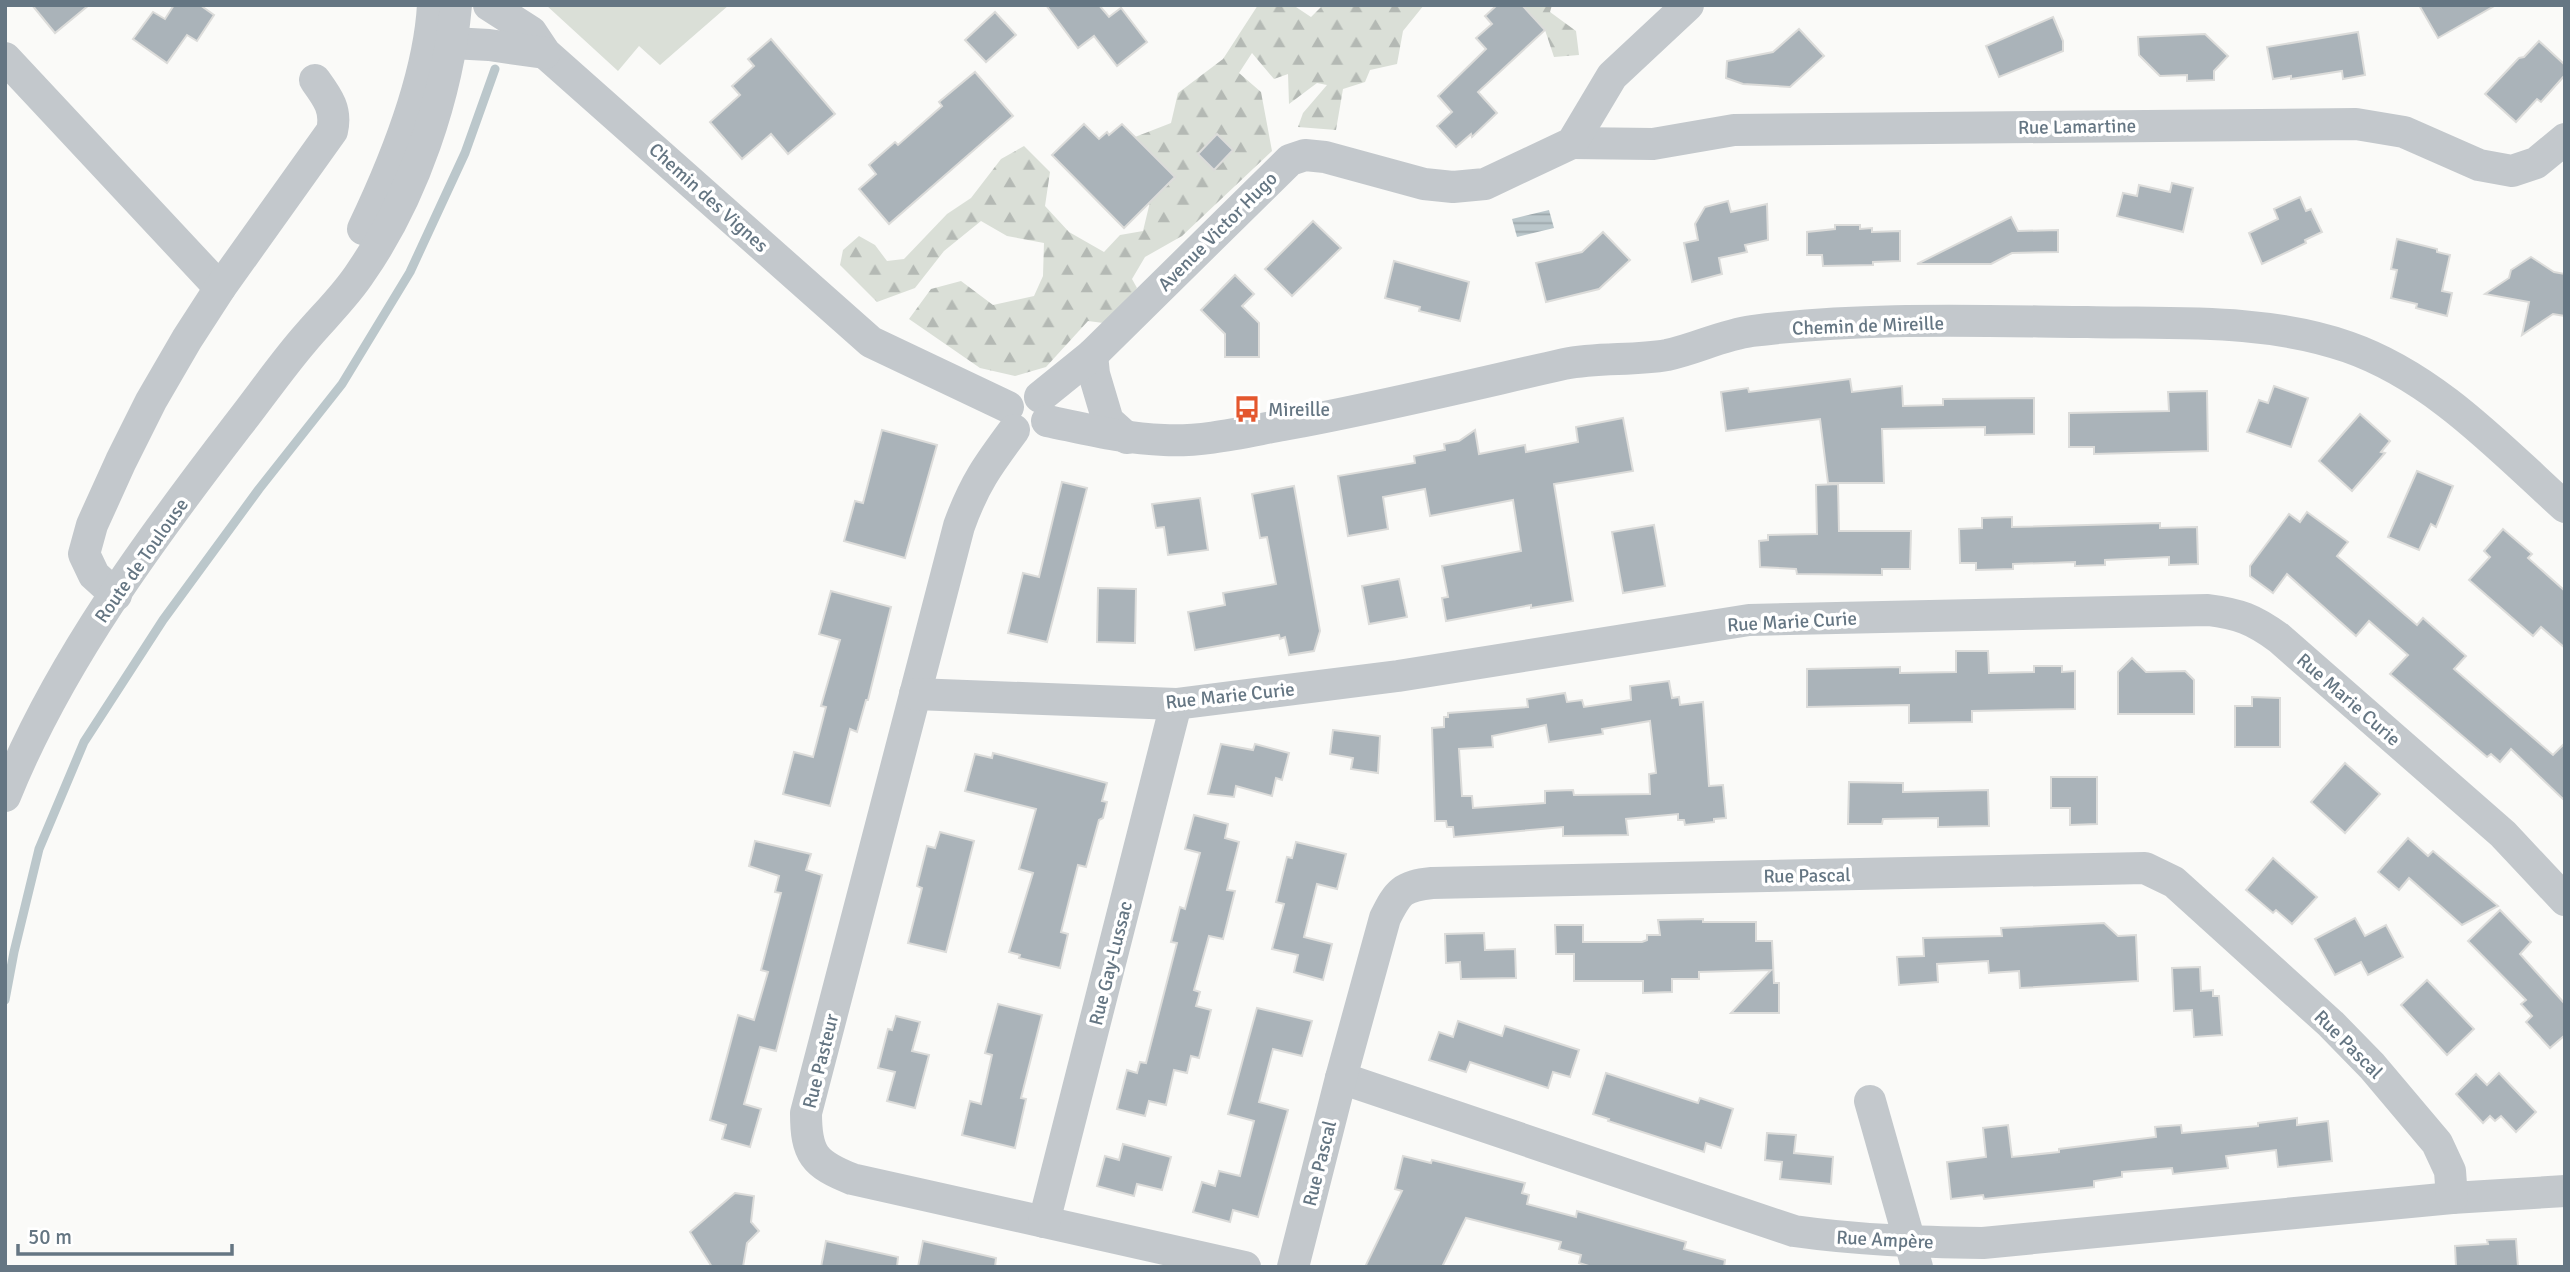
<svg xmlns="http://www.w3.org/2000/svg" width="2570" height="1272" font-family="Signika,sans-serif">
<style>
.grass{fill:#dadfd7}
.forest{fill:url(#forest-firs)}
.water{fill:url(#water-rules)}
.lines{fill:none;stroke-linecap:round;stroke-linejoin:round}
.stream{stroke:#bbc7cb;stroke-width:9}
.building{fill:#aab3b9;stroke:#dcdcda;stroke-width:2;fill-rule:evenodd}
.minor{stroke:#c3c8cc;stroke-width:32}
.labels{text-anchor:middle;stroke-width:7;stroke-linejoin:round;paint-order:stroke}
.street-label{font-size:19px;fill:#657683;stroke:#fff}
.poi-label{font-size:19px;fill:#657683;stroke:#fff;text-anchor:start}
</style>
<defs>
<pattern id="forest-firs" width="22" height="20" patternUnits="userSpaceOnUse" patternTransform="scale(1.75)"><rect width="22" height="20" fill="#dadfd7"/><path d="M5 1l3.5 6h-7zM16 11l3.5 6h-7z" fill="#b4b9b4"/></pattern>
<pattern id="water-rules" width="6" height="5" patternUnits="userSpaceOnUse" patternTransform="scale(1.75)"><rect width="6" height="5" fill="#bbc7cb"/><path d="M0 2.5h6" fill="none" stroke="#9ca6aa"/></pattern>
</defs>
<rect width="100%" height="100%" fill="#fafaf8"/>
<path class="grass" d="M546 5H729L660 65 639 46 618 71Z"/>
<g class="forest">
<path d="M1258 5H1293L1311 17 1323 5H1424L1403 31 1397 64 1370 70 1365 82 1343 89 1336 130 1298 127 1303 113 1327 85 1317 83 1289 104 1288 74 1274 79 1252 53 1239 73 1261 92 1272 151 1182 236 1145 257 1132 279 1137 288 1111 324 1088 321 1046 367 1015 376 980 368 909 319 931 289 961 281 993 305 1034 296 1043 276 1044 243 1007 236 981 221 944 251 915 288 877 302 840 265 843 250 859 236 875 245 887 261 904 259 947 214 971 198 1001 159 1024 146 1050 172 1045 206 1069 232 1104 252 1120 235 1143 231 1150 202 1175 178 1135 137 1171 123 1178 93 1223 59Z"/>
<path d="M1522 5H1552L1550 12 1576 31 1579 55 1554 57 1545 30Z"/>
</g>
<path class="water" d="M1549 210 1554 228 1517 237 1512 219Z"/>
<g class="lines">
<path class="stream" d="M5 1000 14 952 39 849 84 742 163 620 259 489 342 384 410 272 465 153 495 69"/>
</g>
<g class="building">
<path d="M32 5H89L55 33Z"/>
<path d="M174 5H200L214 15 197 41 187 35 167 63 133 39 153 12 165 19Z"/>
<path d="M1046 5H1099L1109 17 1121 8 1147 42 1117 66 1094 36 1078 48Z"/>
<path d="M1497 5H1522L1545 30 1478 92 1497 113 1472 137 1471 134 1456 147 1437 126 1452 112 1438 96 1486 49 1476 38 1492 24 1485 16Z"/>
<path d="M2419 5H2496L2438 38Z"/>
<path d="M995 12 1016 35 986 62 965 40Z"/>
<path d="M2053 17 2063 41V51L1999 77 1986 46Z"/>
<path d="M1799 29 1824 56 1790 87 1743 84 1726 78 1727 61 1773 52Z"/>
<path d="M2358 32 2365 75 2343 79 2342 71 2291 79V76L2273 79 2267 47Z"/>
<path d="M2205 34 2228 56 2214 71V80L2187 81V75L2160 76 2139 55 2138 37Z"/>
<path d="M771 39 835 114 788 154 771 134 742 159 710 122 740 95 732 86 754 66 748 59Z"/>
<path d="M2539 41 2565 65V75L2541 102 2537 99 2516 122 2485 94 2519 58 2524 57Z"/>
<path d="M975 72 1013 116 889 224 859 189 876 174 869 165 895 142 898 145 942 106 939 102Z"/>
<path d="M1084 124 1099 139 1107 132 1109 135 1122 124 1175 177 1124 228 1052 155Z"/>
<path d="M1217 134 1233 150 1214 170 1198 154Z"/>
<path d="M2172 183 2193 188 2183 232 2117 216 2123 193 2137 196 2139 185 2170 192Z"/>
<path d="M2300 197 2306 211 2311 209 2322 232 2305 240 2306 243 2262 264 2249 233 2278 219 2274 209Z"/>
<path d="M1728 201 1731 212 1767 204 1768 240 1745 245 1747 252 1719 258 1722 274 1692 282 1684 243 1698 240 1695 224 1705 207Z"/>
<path d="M2011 217 2018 231 2058 230V252L2012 253 1991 264H1917Z"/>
<path d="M1313 221 1341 248 1292 296 1265 269Z"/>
<path d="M1835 225H1860V229L1872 228V232L1900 231V261L1873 262V265L1823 266 1822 255H1807V232L1835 229Z"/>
<path d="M1603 232 1630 260 1599 289 1546 302 1536 263 1582 252Z"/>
<path d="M2397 239 2437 249V252L2450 255 2442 291 2452 293 2447 316 2416 308 2417 304 2391 298 2397 270 2391 269Z"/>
<path d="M2531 257 2554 272 2565 274V316L2553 314 2522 335 2529 302 2485 294 2509 278 2511 270Z"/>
<path d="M1394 261 1469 282 1460 321 1419 311 1420 307 1385 298Z"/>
<path d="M1235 275 1254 294 1242 306 1259 323V357H1225V334L1201 310Z"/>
<path d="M1850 379 1852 392 1902 386 1903 406 1943 405V399L2034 398V434L1985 435V427L1882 429 1884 483H1828L1820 419 1726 431 1721 392 1748 388 1749 392Z"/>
<path d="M2274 386 2308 398 2291 447 2247 432 2259 400 2268 403Z"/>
<path d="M2207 391 2208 451 2094 454V447H2069V413L2169 411 2168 392Z"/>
<path d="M2360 414 2390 441 2381 452 2385 453 2352 491 2319 461Z"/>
<path d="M1623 418 1633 471 1554 484 1573 601 1531 608V605L1446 621 1442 598 1448 597 1442 566 1521 551 1513 500 1430 516 1425 489 1383 497 1388 529 1348 536 1338 476 1415 463 1414 456 1445 450 1444 444 1459 441 1475 430 1479 454 1525 445 1526 452 1578 442 1576 427Z"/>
<path d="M882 430 937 445 905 558 844 541 855 501 863 503Z"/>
<path d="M2417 471 2453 486 2436 527 2431 524 2419 550 2388 537Z"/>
<path d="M1062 482 1087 488 1047 642 1008 633 1023 573 1039 577Z"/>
<path d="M1838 484 1839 531H1911L1910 569H1882V575L1797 574 1796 569 1760 567 1759 541 1768 540V535L1817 534 1816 485Z"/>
<path d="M1294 486 1320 631 1314 651 1289 655 1285 637 1280 639 1279 635 1195 650 1188 612 1225 605 1223 593 1276 584 1267 537 1260 538 1252 494Z"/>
<path d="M1200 498 1208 550 1168 555 1164 527 1156 528 1152 504Z"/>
<path d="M2307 512 2348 542 2337 556 2417 625 2423 618 2466 656 2454 669 2553 755 2565 743V801L2511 749 2500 762 2491 754 2487 757 2390 674 2408 655 2369 621 2356 636 2287 574 2273 593 2250 576V566L2289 514 2300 522Z"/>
<path d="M2012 517V527L2160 523V528L2197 527 2198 564 2169 565V557L2105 560V565L2075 566V562L2013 564V569L1976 570V563H1960L1959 529 1982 528V518Z"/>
<path d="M1654 525 1665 586 1623 593 1612 532Z"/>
<path d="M2503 529 2532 554 2528 558 2565 591V648L2541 627 2533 636 2469 580 2490 557 2484 551Z"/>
<path d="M1399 579 1407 617 1369 624 1362 586Z"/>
<path d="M1098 588 1136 589 1135 643 1097 642Z"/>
<path d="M831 591 891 607 868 700H866L857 732 850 729 830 806 783 794 794 752 813 757 826 707 821 706 840 640 819 634Z"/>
<path d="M1956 651H1988L1989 673 2034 672V666H2062V672L2075 671V709L1972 711V722L1909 723V705L1807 707V669L1900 667V673L1956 672Z"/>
<path d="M2132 658 2146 672 2185 671 2194 680V714H2118V672Z"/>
<path d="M1669 681 1672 698 1679 697 1680 705 1703 702 1709 786 1723 785 1726 818 1714 819V822L1685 825 1684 820H1678V814L1626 819 1628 835 1563 836V827L1454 837 1453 827H1447L1446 821H1435L1432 728 1444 727V717H1448V713L1528 707 1527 699 1565 693 1567 702 1582 700 1584 707 1631 700 1630 686ZM1650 721 1656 773 1649 774 1650 794 1574 795 1573 790 1545 791V803L1473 808 1472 796H1462L1459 749 1493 747 1492 736 1546 725 1549 742 1603 734 1602 729Z"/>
<path d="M2252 697 2280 698V747H2235V706H2252Z"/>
<path d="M1333 730 1380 736 1378 773 1351 769 1353 758 1330 754Z"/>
<path d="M1221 744 1253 750 1255 744 1289 753 1282 780 1276 778 1272 796 1236 786 1234 797 1208 794Z"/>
<path d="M993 753 1107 783 1102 801 1107 802 1103 818 1099 820 1086 867 1078 865 1061 932 1068 934 1060 968 1019 958 1020 955 1009 952 1033 873 1019 869 1036 809 965 791 975 754 992 758Z"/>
<path d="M2345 763 2380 794 2345 833 2311 802Z"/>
<path d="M2051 777H2097V824L2070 825V808H2051Z"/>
<path d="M1849 782 1903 783V792L1988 790 1989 826 1938 827V818L1883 819 1882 824H1848Z"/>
<path d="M1194 815 1228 824 1225 838 1239 842 1227 890 1235 891 1223 939 1209 936 1194 990 1200 992 1196 1006 1211 1010 1199 1058 1191 1056 1187 1073 1174 1070 1166 1105 1149 1101 1145 1116 1117 1109 1127 1070 1137 1073 1140 1062 1146 1063 1177 943 1171 942 1180 907 1185 909 1200 853 1185 849Z"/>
<path d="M940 832 974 841 946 952 908 943 922 888 917 886 927 846 935 848Z"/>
<path d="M2408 838 2428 856 2433 851 2498 906 2462 925 2409 878 2399 890 2378 872Z"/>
<path d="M755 841 811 854 806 870 822 875 776 1051 760 1047 752 1075 744 1104 761 1109 750 1147 722 1139 726 1125 710 1120 738 1015 754 1020 768 972 761 970 781 893 775 892 779 876 749 866Z"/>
<path d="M1296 842 1346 854 1337 889 1317 884 1304 937 1332 944 1323 980 1294 972 1298 955 1272 949 1284 904 1276 902 1287 857 1292 858Z"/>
<path d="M2273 858 2317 897 2292 924 2276 910 2273 913 2246 890Z"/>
<path d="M2500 910 2531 942 2520 954 2565 1004V1035L2550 1048 2526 1022 2532 1016 2521 1004 2526 1000 2468 941Z"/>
<path d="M2355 918 2365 936 2386 925 2403 957 2368 975 2361 962 2335 975 2315 939Z"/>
<path d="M1703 919V922H1756V941H1772L1774 983H1779V1013H1731L1771 970 1699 972V979H1672V992L1643 993V981H1574V954H1556L1555 925H1583V942H1642L1647 940V935H1660L1658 920Z"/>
<path d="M2104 923 2118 936 2136 935 2138 981 2020 988 2019 971 1989 973 1988 961 1937 964 1938 982 1899 985 1897 957 1924 956 1923 938 2002 936 2001 928Z"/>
<path d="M1484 933 1485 950 1515 949 1516 978 1461 979 1460 962 1446 963 1445 934Z"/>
<path d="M2200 967 2201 991 2213 990V996H2219L2222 1035 2194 1037 2192 1010 2174 1011 2172 968Z"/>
<path d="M2427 980 2474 1029 2447 1055 2401 1005Z"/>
<path d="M998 1004 1042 1015 1021 1098 1026 1099 1015 1148 962 1135 970 1101 981 1104 992 1055 985 1053Z"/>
<path d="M1257 1008 1312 1021 1302 1056 1273 1049 1259 1102 1288 1110 1258 1217 1233 1210 1230 1222 1193 1212 1202 1182 1215 1186 1219 1171 1240 1176 1254 1121 1228 1114Z"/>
<path d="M896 1016 920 1022 912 1051 929 1055 915 1108 887 1101 895 1072 878 1068 888 1029 892 1030Z"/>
<path d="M1458 1021 1502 1036 1505 1026 1579 1050 1570 1077 1553 1072 1548 1088 1470 1062 1466 1072 1429 1060 1439 1032 1453 1037Z"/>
<path d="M1606 1073 1698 1103 1700 1098 1733 1109 1721 1148 1706 1143 1704 1152 1608 1121 1609 1119 1593 1114Z"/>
<path d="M2499 1073 2536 1112 2516 1132 2501 1116 2495 1121 2490 1116 2483 1123 2456 1094 2476 1074 2487 1085Z"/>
<path d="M2297 1118V1125L2328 1121 2332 1161 2278 1167 2276 1150 2226 1156 2228 1168 2173 1174 2172 1168 2122 1172V1177L2094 1181V1187L1984 1199 1983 1195 1951 1199 1947 1162 1986 1157 1983 1128 2008 1125 2012 1157 2059 1152V1149L2156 1137 2155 1127 2181 1125 2182 1133 2258 1126V1123Z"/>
<path d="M1767 1133 1796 1135 1794 1153 1833 1157 1831 1184 1780 1179 1782 1162 1765 1160Z"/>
<path d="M1123 1144 1171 1157 1162 1190 1137 1184 1134 1196 1097 1186 1105 1156 1119 1160Z"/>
<path d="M1403 1156 1431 1163 1432 1160 1525 1183 1522 1193 1529 1195 1527 1204 1576 1217 1577 1211 1686 1242 1684 1249 1725 1260 1724 1267H1592L1579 1263 1581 1255 1559 1249 1561 1242 1466 1218 1442 1267H1365L1402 1191 1395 1189Z"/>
<path d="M735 1193 754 1196 751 1222 759 1231 747 1243 743 1267H712L690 1232Z"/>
<path d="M2516 1239 2518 1267H2456L2455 1246 2488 1244 2487 1240Z"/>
<path d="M826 1241 898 1257 897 1267H821Z"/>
<path d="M923 1241 996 1258 995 1267H918Z"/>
</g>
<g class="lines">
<g class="minor">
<path d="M489 5 531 32 545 53 871 342 1008 407"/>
<path d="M441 25 452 43 489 45 545 53"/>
<path d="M5 58 220 288"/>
<path d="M1572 143 1653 144 1734 130 2356 124 2404 132 2479 165 2512 171 2536 163 2565 139"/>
<path d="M363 229C394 164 429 77 433 5"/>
<path d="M1092 355 1094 374 1108 421 1127 438"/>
<path d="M1040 397 1092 355 1290 160 1305 155 1325 157 1424 184 1453 187 1485 184 1572 143 1612 76 1688 5"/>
<path d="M1047 421C1086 429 1124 439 1164 440 1204 442 1244 432 1283 425 1377 408 1471 385 1564 364 1598 357 1633 361 1667 355 1696 349 1722 335 1752 331 1862 317 1975 321 2087 322 2173 324 2265 318 2348 347 2434 377 2499 447 2565 507"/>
<path d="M1014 430C988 465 974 484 959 526L806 1113C806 1154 814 1164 852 1179L1245 1267"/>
<path d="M116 595 94 575 84 554 92 525 121 461 151 401 187 339 220 288 332 131C337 110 328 98 315 80"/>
<path d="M915 694 1176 704 1398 676 1749 620 2208 610C2239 614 2253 619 2279 638L2503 834 2565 900"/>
<path d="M5 796C59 662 151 538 238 425 260 397 280 368 303 341 322 318 345 297 361 272 413 197 448 95 456 5"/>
<path d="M1341 1078 1794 1231C1857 1240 1919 1242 1983 1243L2452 1198 2565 1191"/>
<path d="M1870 1101 1917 1267"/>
<path d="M1044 1222 1176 704"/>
<path d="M1293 1267 1341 1078 1385 918C1398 892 1402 886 1432 883L2145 868 2174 882 2331 1024 2372 1066 2437 1143 2450 1171 2452 1198"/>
</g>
</g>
<defs>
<symbol id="bus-bare" viewBox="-9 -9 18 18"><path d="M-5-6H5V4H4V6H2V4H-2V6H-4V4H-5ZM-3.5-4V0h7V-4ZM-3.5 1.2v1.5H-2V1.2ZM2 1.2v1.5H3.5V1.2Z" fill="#e4572e" stroke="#fff" stroke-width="2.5" paint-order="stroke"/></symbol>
</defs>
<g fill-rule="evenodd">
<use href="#bus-bare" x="1228" y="390" width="38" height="38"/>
</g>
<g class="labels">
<g class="street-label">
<text transform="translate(2077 126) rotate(-1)" y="7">Rue Lamartine</text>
<text transform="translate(709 197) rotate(42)" y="7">Chemin des Vignes</text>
<text transform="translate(1217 231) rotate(-45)" y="7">Avenue Victor Hugo</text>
<text transform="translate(1868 325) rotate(-2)" y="7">Chemin de Mireille</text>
<text transform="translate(141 560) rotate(-55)" y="7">Route de Toulouse</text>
<text transform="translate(1792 621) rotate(-3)" y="7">Rue Marie Curie</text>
<text transform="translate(1230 695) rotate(-6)" y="7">Rue Marie Curie</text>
<text transform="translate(2349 699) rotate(41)" y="7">Rue Marie Curie</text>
<text transform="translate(1807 875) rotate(-1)" y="7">Rue Pascal</text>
<text transform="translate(1110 963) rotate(-76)" y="7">Rue Gay-Lussac</text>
<text transform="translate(2349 1044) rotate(45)" y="7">Rue Pascal</text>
<text transform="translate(820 1061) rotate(-76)" y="7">Rue Pasteur</text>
<text transform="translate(1319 1163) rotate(-76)" y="7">Rue Pascal</text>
<text transform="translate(1885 1239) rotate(3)" y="7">Rue Ampère</text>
</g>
<g class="poi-label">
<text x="1268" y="416">Mireille</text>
</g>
</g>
<rect width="2570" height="1272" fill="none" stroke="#657683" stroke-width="14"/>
<path d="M18 1244v10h214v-10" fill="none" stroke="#657683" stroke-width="3.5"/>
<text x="28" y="1244" font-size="21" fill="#657683" stroke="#ffffff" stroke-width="5" paint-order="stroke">50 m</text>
</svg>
